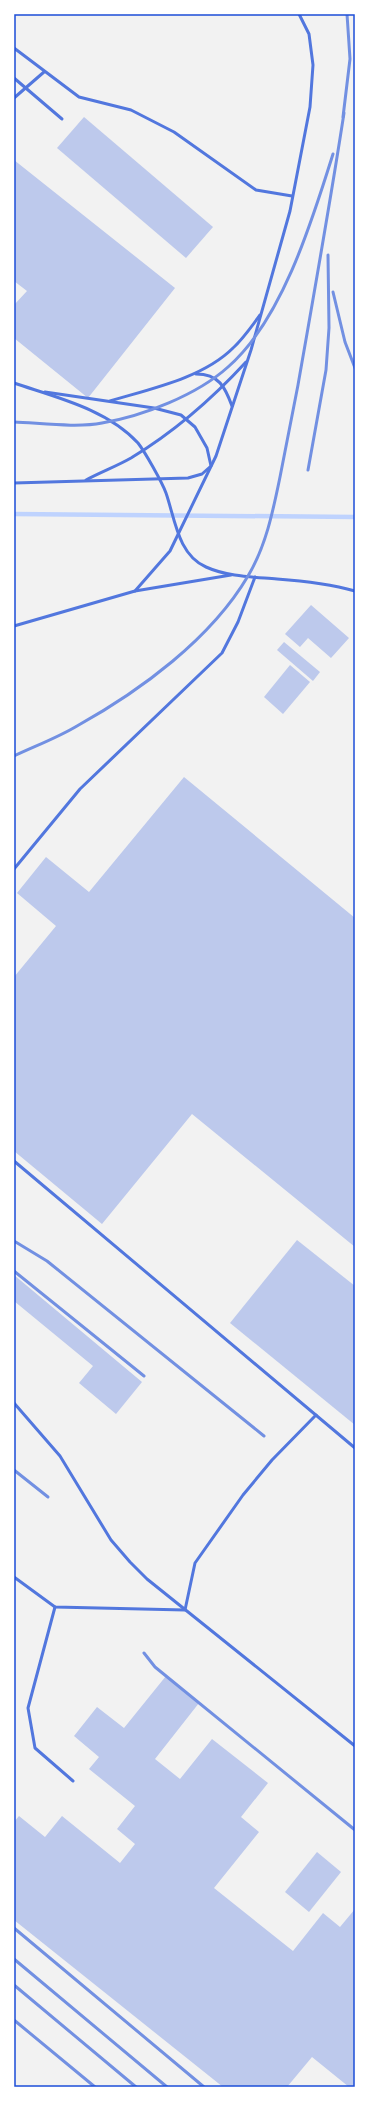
<svg xmlns="http://www.w3.org/2000/svg" width="369" height="2101" font-family="Karla,sans-serif">
<style>
.lines{fill:none;stroke-linecap:round;stroke-linejoin:round}
.stream{stroke:#bfd3fe;stroke-width:4.5}
.building{fill:#bdc9ec}
.service{stroke:#5277de;stroke-width:3}
.rail{stroke:#7290e2;stroke-width:3}
.neatline{fill:none;stroke:#1d4ed8;stroke-width:1.5}
</style>
<rect width="100%" height="100%" fill="#f2f2f2"/>
<g class="lines">
<path class="stream" d="M14 514 355 517"/>
</g>
<g class="building">
<path d="M84 117 213 227 186 258 57 148Z"/>
<path d="M14 160 175 288 88 398 14 338V305L27 291 14 281Z"/>
<path d="M311 605 349 638 331 658 308 638 300 647 285 634Z"/>
<path d="M284 642 320 672 313 681 277 650Z"/>
<path d="M290 665 310 682 283 714 264 697Z"/>
<path d="M184 777 355 918V1247L192 1114 102 1224 14 1151V977L56 926 17 893 46 857 89 892Z"/>
<path d="M297 1240 355 1286V1425L230 1323Z"/>
<path d="M14 1275 142 1382 116 1414 79 1383 93 1366 14 1301Z"/>
<path d="M166 1676 199 1703 155 1759 180 1779 212 1739 268 1783 241 1817 259 1832 214 1888 293 1951 323 1913 340 1927 355 1909V2087H349L312 2057 287 2087H223L14 1920V1822L19 1816 45 1837 62 1816 120 1863 135 1844 117 1829 135 1806 89 1769 99 1757 74 1736 97 1707 124 1728Z"/>
<path d="M317 1852 341 1872 309 1912 285 1892Z"/>
</g>
<g class="lines">
<g class="service">
<path d="M14 48 79 97 131 110 174 132 256 190 292 196"/>
<path d="M14 78 62 119"/>
<path d="M14 98 44 72"/>
<path d="M196 374C219 374 225 387 232 406"/>
<path d="M14 383C55 397 107 409 138 443 145 452 162 482 166 493 175 519 178 555 206 567 228 577 254 577 277 579 304 581 330 584 355 591"/>
<path d="M110 401C150 389 203 378 233 348 243 339 252 326 260 315"/>
<path d="M86 480C101 472 117 466 131 458 174 432 212 399 246 362"/>
<path d="M14 483 188 478 202 474 211 466 207 448 195 427 181 415 154 408 45 392"/>
<path d="M135 591 231 575"/>
<path d="M14 626 135 591 170 551 216 456 251 350 290 211 310 107 313 65 309 34 299 14"/>
<path d="M14 869 80 789 222 653 238 622 255 577"/>
<path d="M14 1161 355 1448"/>
<path d="M14 1403 60 1456 111 1540 130 1562 147 1579 355 1746"/>
<path d="M14 1577 55 1607 185 1610 195 1563 243 1495 272 1460 316 1415"/>
<path d="M55 1607 28 1708 35 1748 73 1781"/>
</g>
<g class="rail">
<path d="M343 117 350 59 347 14"/>
<path d="M333 292 345 342 355 368"/>
<path d="M14 422C40 423 77 428 102 423 143 416 197 395 228 367 282 320 312 221 333 154"/>
<path d="M308 470 326 370 329 328 328 255"/>
<path d="M14 756C35 746 57 738 77 726 140 691 211 639 248 576 266 546 273 511 280 477 286 446 292 416 298 385 314 294 330 204 344 113"/>
<path d="M14 1241 47 1261 264 1436"/>
<path d="M14 1271 144 1376"/>
<path d="M14 1470 48 1497"/>
<path d="M144 1653 155 1667 355 1830"/>
<path d="M14 1928 204 2087"/>
<path d="M14 1959 167 2087"/>
<path d="M14 1985 136 2087"/>
<path d="M14 2020 95 2087"/>
</g>
</g>
<rect width="369" height="2101" fill="none" stroke="#ffffff" stroke-width="30"/>
<rect x="15" y="15" width="339" height="2071" class="neatline"/>
</svg>
